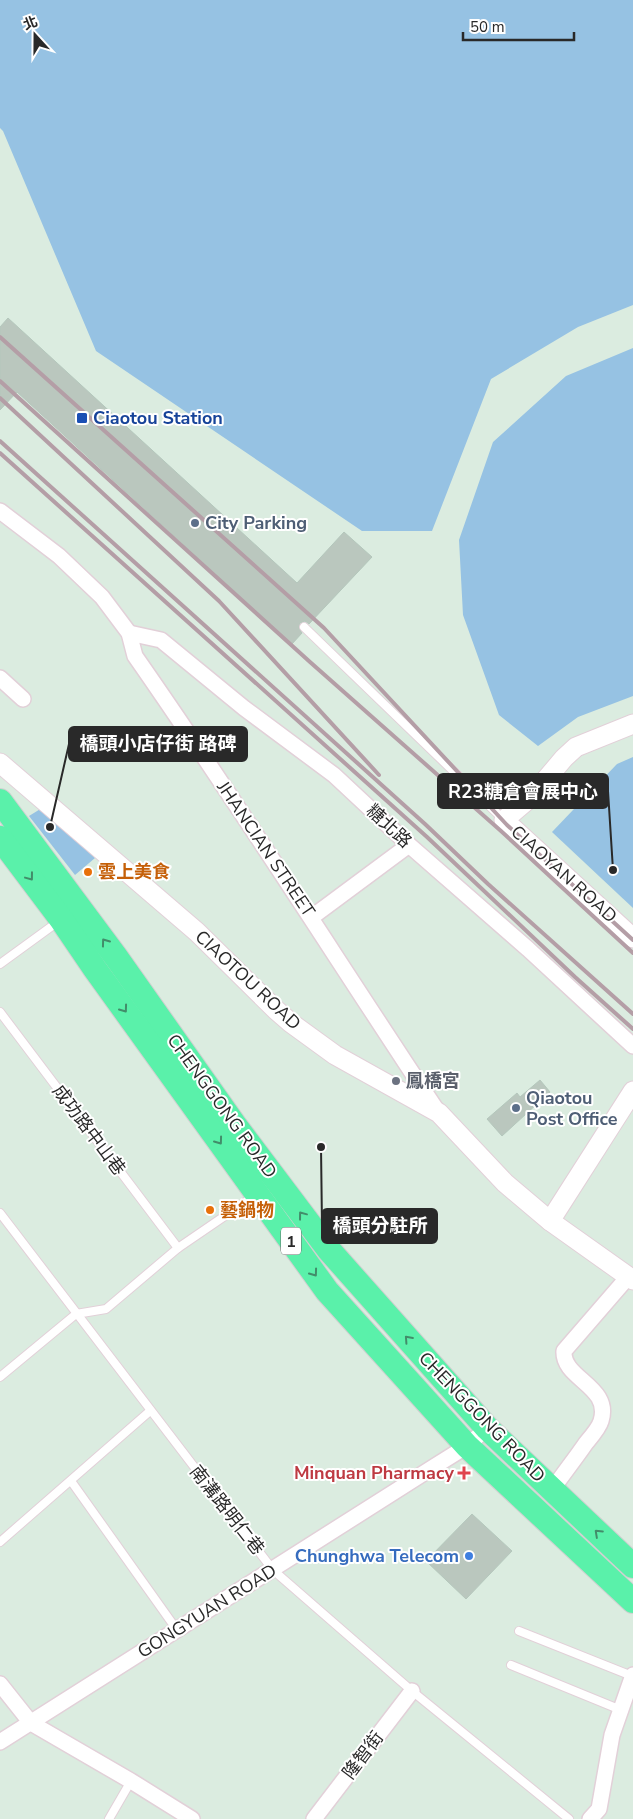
<svg xmlns="http://www.w3.org/2000/svg" width="633" height="1819" font-family="'Nunito Sans','Noto Sans TC',sans-serif">
<style>
.green{fill:#96c2e3}
.building{fill:#bac7be;stroke:#b4c7bc}
.lines{fill:none;stroke-linecap:round;stroke-linejoin:round}
.service-casing{stroke:#e2d0d8;stroke-width:10}
.minor-casing{stroke:#e2d0d8;stroke-width:18}
.tertiary-casing{stroke:#e2d0d8;stroke-width:21}
.primary-casing{stroke:#d0d0d0;stroke-width:26}
.service{stroke:#fff;stroke-width:8}
.minor{stroke:#fff;stroke-width:15}
.tertiary{stroke:#fff;stroke-width:19}
.primary{stroke:#5af1aa;stroke-width:24}
.rail{stroke:#b49ea6;stroke-width:4}
.oneway{stroke:#428d6a}
.transit-dot{fill:#1a4fb4;stroke:#fff;stroke-width:2}
.service-dot{fill:#5c6f8a;stroke:#fff;stroke-width:2}
.food-dot{fill:#e8710a;stroke:#fff;stroke-width:2}
.worship-dot{fill:#6b7280;stroke:#fff;stroke-width:2}
.health-dot{fill:#e0444e;stroke:#fff;stroke-width:2}
.shop-dot{fill:#3f7fe0;stroke:#fff;stroke-width:2}
.labels{text-anchor:middle;stroke-width:4;stroke-linejoin:round;paint-order:stroke}
.shield{fill:#fff;stroke:#696969;stroke-width:1}
.shield-label{font-size:16px;font-weight:bold;fill:#292929}
.transit-label{font-size:18px;font-weight:bold;fill:#164399;stroke:#fff;text-anchor:start}
.service-label{font-size:18px;font-weight:bold;fill:#4e5e75;stroke:#fff;text-anchor:start}
.street-label{font-size:18px;fill:#292929;stroke:#fff}
.food-label{font-size:18px;font-weight:bold;fill:#c56008;stroke:#fff;text-anchor:start}
.worship-label{font-size:18px;font-weight:bold;fill:#5b616d;stroke:#fff;text-anchor:start}
.health-label{font-size:18px;font-weight:bold;fill:#be3a42;stroke:#fff;text-anchor:end}
.shop-label{font-size:18px;font-weight:bold;fill:#366cbe;stroke:#fff;text-anchor:end}
.leader{fill:none;stroke:#292929;stroke-width:2}
.callout-dot{fill:#292929;stroke:#fff;stroke-width:2}
.callout{fill:#292929;stroke:#292929;stroke-width:2}
.callout-label{font-size:19px;text-anchor:middle;font-weight:bold;fill:#fff}
</style>
<rect width="100%" height="100%" fill="#dbece0"/>
<g class="green">
<path d="M0 0H633V305L578 327 491 379 432 531H362L96 351 3 131 0 128Z"/>
<path d="M633 348V696L578 717 538 746 499 715 463 615 459 540 493 442 566 376Z"/>
<path d="M633 757V908L552 832 617 764Z"/>
<path d="M42 808 95 858 75 875 29 816Z"/>
</g>
<g class="building">
<path d="M8 318 297 583 344 532 372 557 309 624 305 621 300 623 299 628 302 633 292 644 17 392 0 410V327Z"/>
<path d="M540 1080 550 1092 502 1136 487 1119 517 1093 520 1097Z"/>
<path d="M472 1514 512 1551 466 1599 426 1561Z"/>
</g>
<g class="lines">
<defs>
<g id="service">
<path d="M304 627 504 820"/>
<path d="M0 964 59 921"/>
<path d="M0 1012 178 1248"/>
<path d="M0 1213 273 1570 412 1691 569 1819"/>
<path d="M0 1377 76 1314 106 1309 178 1248 254 1196"/>
<path d="M71 1481 177 1630"/>
<path d="M0 1542 150 1411"/>
<path d="M519 1631 632 1676"/>
<path d="M511 1665 621 1710"/>
<path d="M109 1819 131 1781"/>
</g>
<g id="minor">
<path d="M0 511 59 556 102 597 129 633 135 656C240 806 337 960 438 1112"/>
<path d="M129 633 161 640 244 708 334 775 409 845 528 949 633 1046"/>
<path d="M0 678 23 699"/>
<path d="M312 917 409 845"/>
<path d="M552 1490C563 1474 575 1459 586 1443 591 1437 599 1428 601 1421 612 1386 562 1379 564 1351L628 1277"/>
<path d="M0 1684 31 1723 131 1781 192 1819"/>
<path d="M0 1742 435 1466 467 1446 487 1428"/>
<path d="M314 1819 412 1691"/>
<path d="M590 1819 599 1809 612 1735 633 1675"/>
</g>
<g id="tertiary">
<path d="M633 724 576 747 564 758 531 797 504 820 633 938"/>
<path d="M0 763 197 932 276 1010 291 1023 335 1055 439 1113 505 1183 550 1221 633 1280"/>
<path d="M550 1221 633 1091"/>
</g>
<g id="primary">
<path d="M0 801 116 957 234 1124 329 1250 487 1428 633 1566"/>
<path d="M0 838 61 919 95 969 327 1291 467 1446 633 1601"/>
</g>
</defs>
<use href="#service" class="service-casing"/>
<use href="#minor" class="minor-casing"/>
<use href="#tertiary" class="tertiary-casing"/>
<use href="#primary" class="primary-casing"/>
<use href="#service" class="service"/>
<use href="#minor" class="minor"/>
<use href="#tertiary" class="tertiary"/>
<use href="#primary" class="primary"/>
<g class="rail">
<path d="M0 337 324 628 507 825 633 940"/>
<path d="M0 381 310 662 501 831 633 953"/>
<path d="M0 398 219 601 379 775"/>
<path d="M0 441 425 824 488 884 633 1014"/>
<path d="M0 453 427 837 575 977 633 1029"/>
</g>
</g>
<defs><path id="oneway-chevron" d="M-2-3.5L2.5 0L-2 3.5" fill="none" stroke-width="1.6" stroke-linecap="round" stroke-linejoin="round" transform="scale(1.25)"/></defs>
<g class="oneway">
<use href="#oneway-chevron" transform="translate(30 877) rotate(53)"/>
<use href="#oneway-chevron" transform="translate(105 942) rotate(-126)"/>
<use href="#oneway-chevron" transform="translate(124 1009) rotate(54)"/>
<use href="#oneway-chevron" transform="translate(219 1141) rotate(54)"/>
<use href="#oneway-chevron" transform="translate(302 1215) rotate(-127)"/>
<use href="#oneway-chevron" transform="translate(314 1273) rotate(54)"/>
<use href="#oneway-chevron" transform="translate(408 1339) rotate(-132)"/>
<use href="#oneway-chevron" transform="translate(598 1533) rotate(-137)"/>
</g>
<rect class="transit-dot" x="76" y="412" width="12" height="12" rx="2.5"/>
<g class="service-dot">
<circle cx="195" cy="523" r="5"/>
<circle cx="516" cy="1108" r="5"/>
</g>
<g class="food-dot">
<circle cx="88" cy="872" r="5"/>
<circle cx="210" cy="1210" r="5"/>
</g>
<circle class="worship-dot" cx="396" cy="1081" r="5"/>
<path class="health-dot" d="M461.5 1465.5h5v5h5v5h-5v5h-5v-5h-5v-5h5z"/>
<circle class="shop-dot" cx="469" cy="1556" r="5"/>
<g class="labels">
<rect class="shield" x="281" y="1227.5" width="20" height="27" rx="4"/>
<g class="shield-label">
<text x="291" y="1247">1</text>
</g>
<g class="transit-label">
<text x="93" y="424">Ciaotou Station</text>
</g>
<g class="service-label">
<text x="205" y="529">City Parking</text>
<text x="526" y="1104">Qiaotou<tspan x="526" dy="21">Post Office</tspan></text>
</g>
<g class="street-label">
<text transform="translate(389 826) rotate(43)" y="6">糖北路</text>
<text transform="translate(266 849) rotate(56)" y="6">JHANCIAN STREET</text>
<text transform="translate(564 874) rotate(42)" y="6">CIAOYAN ROAD</text>
<text transform="translate(248 980) rotate(43)" y="6">CIAOTOU ROAD</text>
<text transform="translate(222 1106) rotate(54)" y="6">CHENGGONG ROAD</text>
<text transform="translate(89 1130) rotate(53)" y="6">成功路中山巷</text>
<text transform="translate(482 1417) rotate(46)" y="6">CHENGGONG ROAD</text>
<text transform="translate(227 1510) rotate(52)" y="6">南溝路明仁巷</text>
<text transform="translate(207 1611) rotate(-32)" y="6">GONGYUAN ROAD</text>
<text transform="translate(363 1755) rotate(-53)" y="6">隆智街</text>
</g>
<g class="food-label">
<text x="98" y="878">雲上美食</text>
<text x="220" y="1216">藝鍋物</text>
</g>
<g class="worship-label">
<text x="406" y="1087">鳳橋宮</text>
</g>
<g class="health-label">
<text x="454" y="1479">Minquan Pharmacy</text>
</g>
<g class="shop-label">
<text x="459" y="1562">Chunghwa Telecom</text>
</g>
</g>
<path class="leader" d="M50 827L69 744M613 870L608 791M321 1147L322 1226"/>
<g class="callout-dot">
<circle cx="50" cy="827" r="5"/>
<circle cx="613" cy="870" r="5"/>
<circle cx="321" cy="1147" r="5"/>
</g>
<g class="callout">
<rect x="69" y="727" width="178" height="34" rx="5"/>
<rect x="438" y="774" width="170" height="34" rx="5"/>
<rect x="322" y="1209" width="115" height="34" rx="5"/>
</g>
<g class="callout-label">
<text x="158" y="750">橋頭小店仔街 路碑</text>
<text x="523" y="798">R23糖倉會展中心</text>
<text x="380" y="1232">橋頭分駐所</text>
</g>
<g transform="translate(35 35) rotate(339)" stroke="#ffffff" stroke-width="4" paint-order="stroke">
<path d="M0-4L9 19L0 12L-9 19Z" fill="#292929"/>
<text y="-8" font-size="14" font-weight="bold" text-anchor="middle" fill="#292929">北</text>
</g>
<path d="M463 32v8h111v-8" fill="none" stroke="#292929" stroke-width="2.5"/>
<text x="470" y="32" font-size="15" fill="#292929" stroke="#ffffff" stroke-width="4" paint-order="stroke">50 m</text>
</svg>
